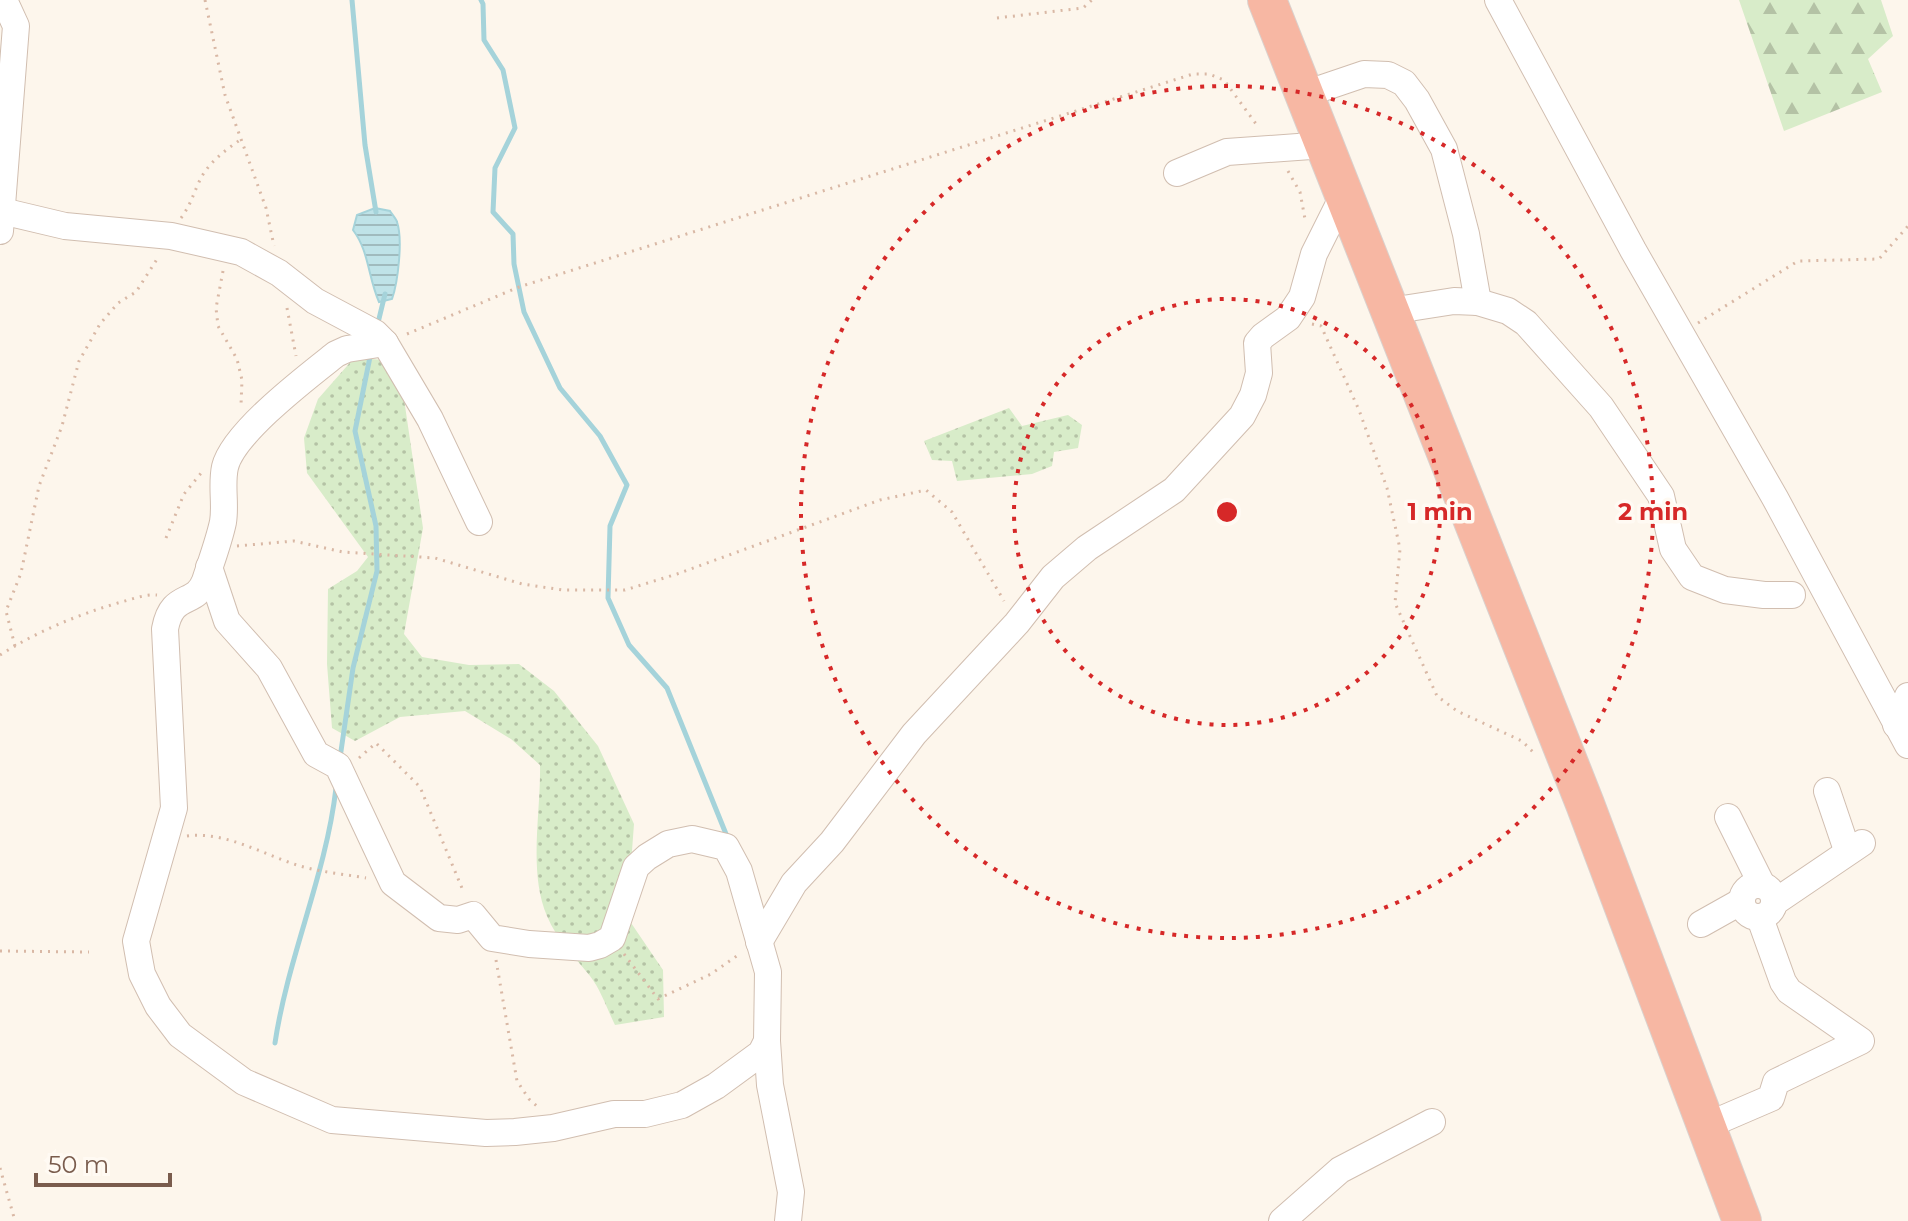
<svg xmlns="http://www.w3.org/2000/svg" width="1908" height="1221" font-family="Montserrat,sans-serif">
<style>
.grass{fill:url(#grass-dots)}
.forest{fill:url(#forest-firs)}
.water{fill:url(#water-rules);stroke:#a5d3da;stroke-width:2}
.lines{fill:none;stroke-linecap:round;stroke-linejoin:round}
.stream{stroke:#a5d3da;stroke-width:5}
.minor-casing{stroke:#d1beb0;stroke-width:28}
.highway-casing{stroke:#dad1cd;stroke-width:40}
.path{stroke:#d9b8a5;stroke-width:3;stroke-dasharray:2 6;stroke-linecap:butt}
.minor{stroke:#fff;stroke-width:26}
.highway{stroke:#f7b7a3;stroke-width:38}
.ring{fill:none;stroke:#d62828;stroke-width:4;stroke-dasharray:4 8}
.centre{fill:#d62828;stroke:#fffaf3;stroke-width:4}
.ring-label{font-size:24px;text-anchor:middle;font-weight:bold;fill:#d62828;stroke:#fffaf3;stroke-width:7;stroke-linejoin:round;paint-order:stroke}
</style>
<defs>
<pattern id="grass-dots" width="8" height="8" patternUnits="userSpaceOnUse" patternTransform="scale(2)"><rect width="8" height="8" fill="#d8ecc9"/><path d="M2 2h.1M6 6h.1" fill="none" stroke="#b4c2a5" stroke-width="1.8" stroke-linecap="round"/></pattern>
<pattern id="forest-firs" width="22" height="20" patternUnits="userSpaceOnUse" patternTransform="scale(2)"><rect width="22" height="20" fill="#d8ecc9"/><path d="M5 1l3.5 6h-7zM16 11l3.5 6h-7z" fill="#b4c2a5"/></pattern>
<pattern id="water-rules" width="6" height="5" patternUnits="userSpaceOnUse" patternTransform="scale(2)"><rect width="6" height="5" fill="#bfe3e8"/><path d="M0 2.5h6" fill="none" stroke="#a0bbbe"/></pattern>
</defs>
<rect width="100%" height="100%" fill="#fdf6ec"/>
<g class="grass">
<path d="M354 358 386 360 404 399 423 528 404 634 422 657 469 665 519 664 554 691 598 746 634 824 627 917 663 970 664 1017 615 1025C607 1009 601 990 590 976 574 956 557 940 547 916 528 872 541 813 540 765L511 739 465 711 400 717 355 741 332 728 327 664 328 589 357 571 368 557 307 473 304 438 318 399Z"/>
<path d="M1009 408 1022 426 1068 415 1082 425 1078 448 1054 452 1052 466 1032 474 957 481 952 461 932 460 924 441Z"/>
</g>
<path class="forest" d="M1739 0H1881L1893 36 1868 59 1882 92 1784 131Z"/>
<path class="water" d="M375 208 390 211C391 213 397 220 397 222 403 239 398 282 392 299L379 302C368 277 369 251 353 230L357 215Z"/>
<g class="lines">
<g class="stream">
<path d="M352 0 365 145 376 212"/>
<path d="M481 0 483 4 484 40 503 70 515 128 495 168 493 212 513 234 514 264 524 312 560 388 600 436 627 485 610 526 608 598 629 645 667 688 726 834"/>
<path d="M377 327 385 294"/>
<path d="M340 758 353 668 377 571 376 526 355 431 371 352"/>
<path d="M275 1043C288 956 326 875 336 788"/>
</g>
<defs>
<g id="minor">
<path d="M1498 0 1633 250 1775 498 1908 745"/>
<path d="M1305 94 1364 74 1388 75 1404 83 1417 100 1444 149 1466 234 1478 302"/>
<path d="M1177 173 1227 152 1325 145"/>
<path d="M2 211 65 226 171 236 241 252 279 273 315 301 375 333 385 343 430 419 479 522"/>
<path d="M0 231 16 26 4 0"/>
<path d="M1390 311 1454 301 1478 302 1508 311 1526 323 1601 407 1661 496 1673 549 1692 577 1725 590 1764 595H1792"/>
<path d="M385 343 347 349 336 354C307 377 233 433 225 467 221 485 226 504 223 522 219 541 211 562 205 581 195 607 172 591 165 629L174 808 136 941 139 958 142 974 158 1006 180 1035 244 1082 332 1120 486 1133 515 1132 553 1128 614 1114H645L682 1105 716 1086 761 1053 767 1041"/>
<path d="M209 567 227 621 269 668 316 754 338 766 393 883 439 918 458 920 473 915 492 938 529 944 589 948 600 945 612 938 636 867 647 857 668 844 692 839 726 847 739 871 768 972 767 1041 770 1085 791 1192 788 1221"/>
<path d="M1896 725 1908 696"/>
<path d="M1827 791 1847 850"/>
<path d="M1728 817 1762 885"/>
<circle cx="1758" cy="901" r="16"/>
<path d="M1775 902 1862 843"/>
<path d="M1701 924 1742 901"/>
<path d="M759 942 794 883 832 842 914 734 1017 623 1053 577 1087 548 1174 490 1242 416 1253 395 1259 373 1257 343 1263 336 1288 318 1302 297 1314 254 1344 194"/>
<path d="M1706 1126 1771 1098 1776 1082 1861 1041 1789 991 1783 982 1760 918"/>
<path d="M1282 1221 1340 1170 1432 1122"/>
</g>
<path id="highway" d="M1267 0 1585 804 1742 1221"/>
</defs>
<use href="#minor" class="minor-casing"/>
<use href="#highway" class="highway-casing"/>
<g class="path">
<path d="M205 0 225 95 266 208 274 246"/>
<path d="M997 18 1083 8 1092 0"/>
<path d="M1288 171 1300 192 1305 219"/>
<path d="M181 218C190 206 193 195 199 182 207 164 224 151 240 140"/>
<path d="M223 271 216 308 218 326 237 359 242 380 241 405"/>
<path d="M287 308 296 356"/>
<path d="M1698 323 1798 261 1879 259 1908 226"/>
<path d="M1312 324 1321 326 1359 410 1387 488 1400 549 1395 603 1437 696 1457 711 1522 741 1534 753"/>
<path d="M407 334 519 287 1193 74H1209L1224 80 1259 128"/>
<path d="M166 538 184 494 202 472"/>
<path d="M237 546 294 541 343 552 435 558 522 584 563 590H625L677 574 880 500 926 490 952 512 1004 601"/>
<path d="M15 646 6 611 21 573 39 486 62 426 79 361 100 324 118 303 136 292 159 256"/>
<path d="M0 655C38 631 77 615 121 602 133 599 145 594 157 595"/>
<path d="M359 758 376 743 420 787 464 893"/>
<path d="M187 836C225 831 262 854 297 865 319 872 343 874 366 878"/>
<path d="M0 951 89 952"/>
<path d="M624 954 658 999 711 974 741 953"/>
<path d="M496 960 517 1081 529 1099 538 1107"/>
<path d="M0 1168 15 1221"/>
</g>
<use href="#minor" class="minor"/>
<use href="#highway" class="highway"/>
</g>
<g class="ring">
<circle cx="1227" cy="512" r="213"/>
<circle cx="1227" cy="512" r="426"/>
</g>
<circle cx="1227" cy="512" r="12" class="centre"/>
<g class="ring-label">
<text x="1440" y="520">1 min</text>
<text x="1653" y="520">2 min</text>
</g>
<path d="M36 1173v12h134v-12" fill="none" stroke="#7a5c4d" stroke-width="4"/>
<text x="48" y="1173" font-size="24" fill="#7a5c4d" stroke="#fffaf3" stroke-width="6" paint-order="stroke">50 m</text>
</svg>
